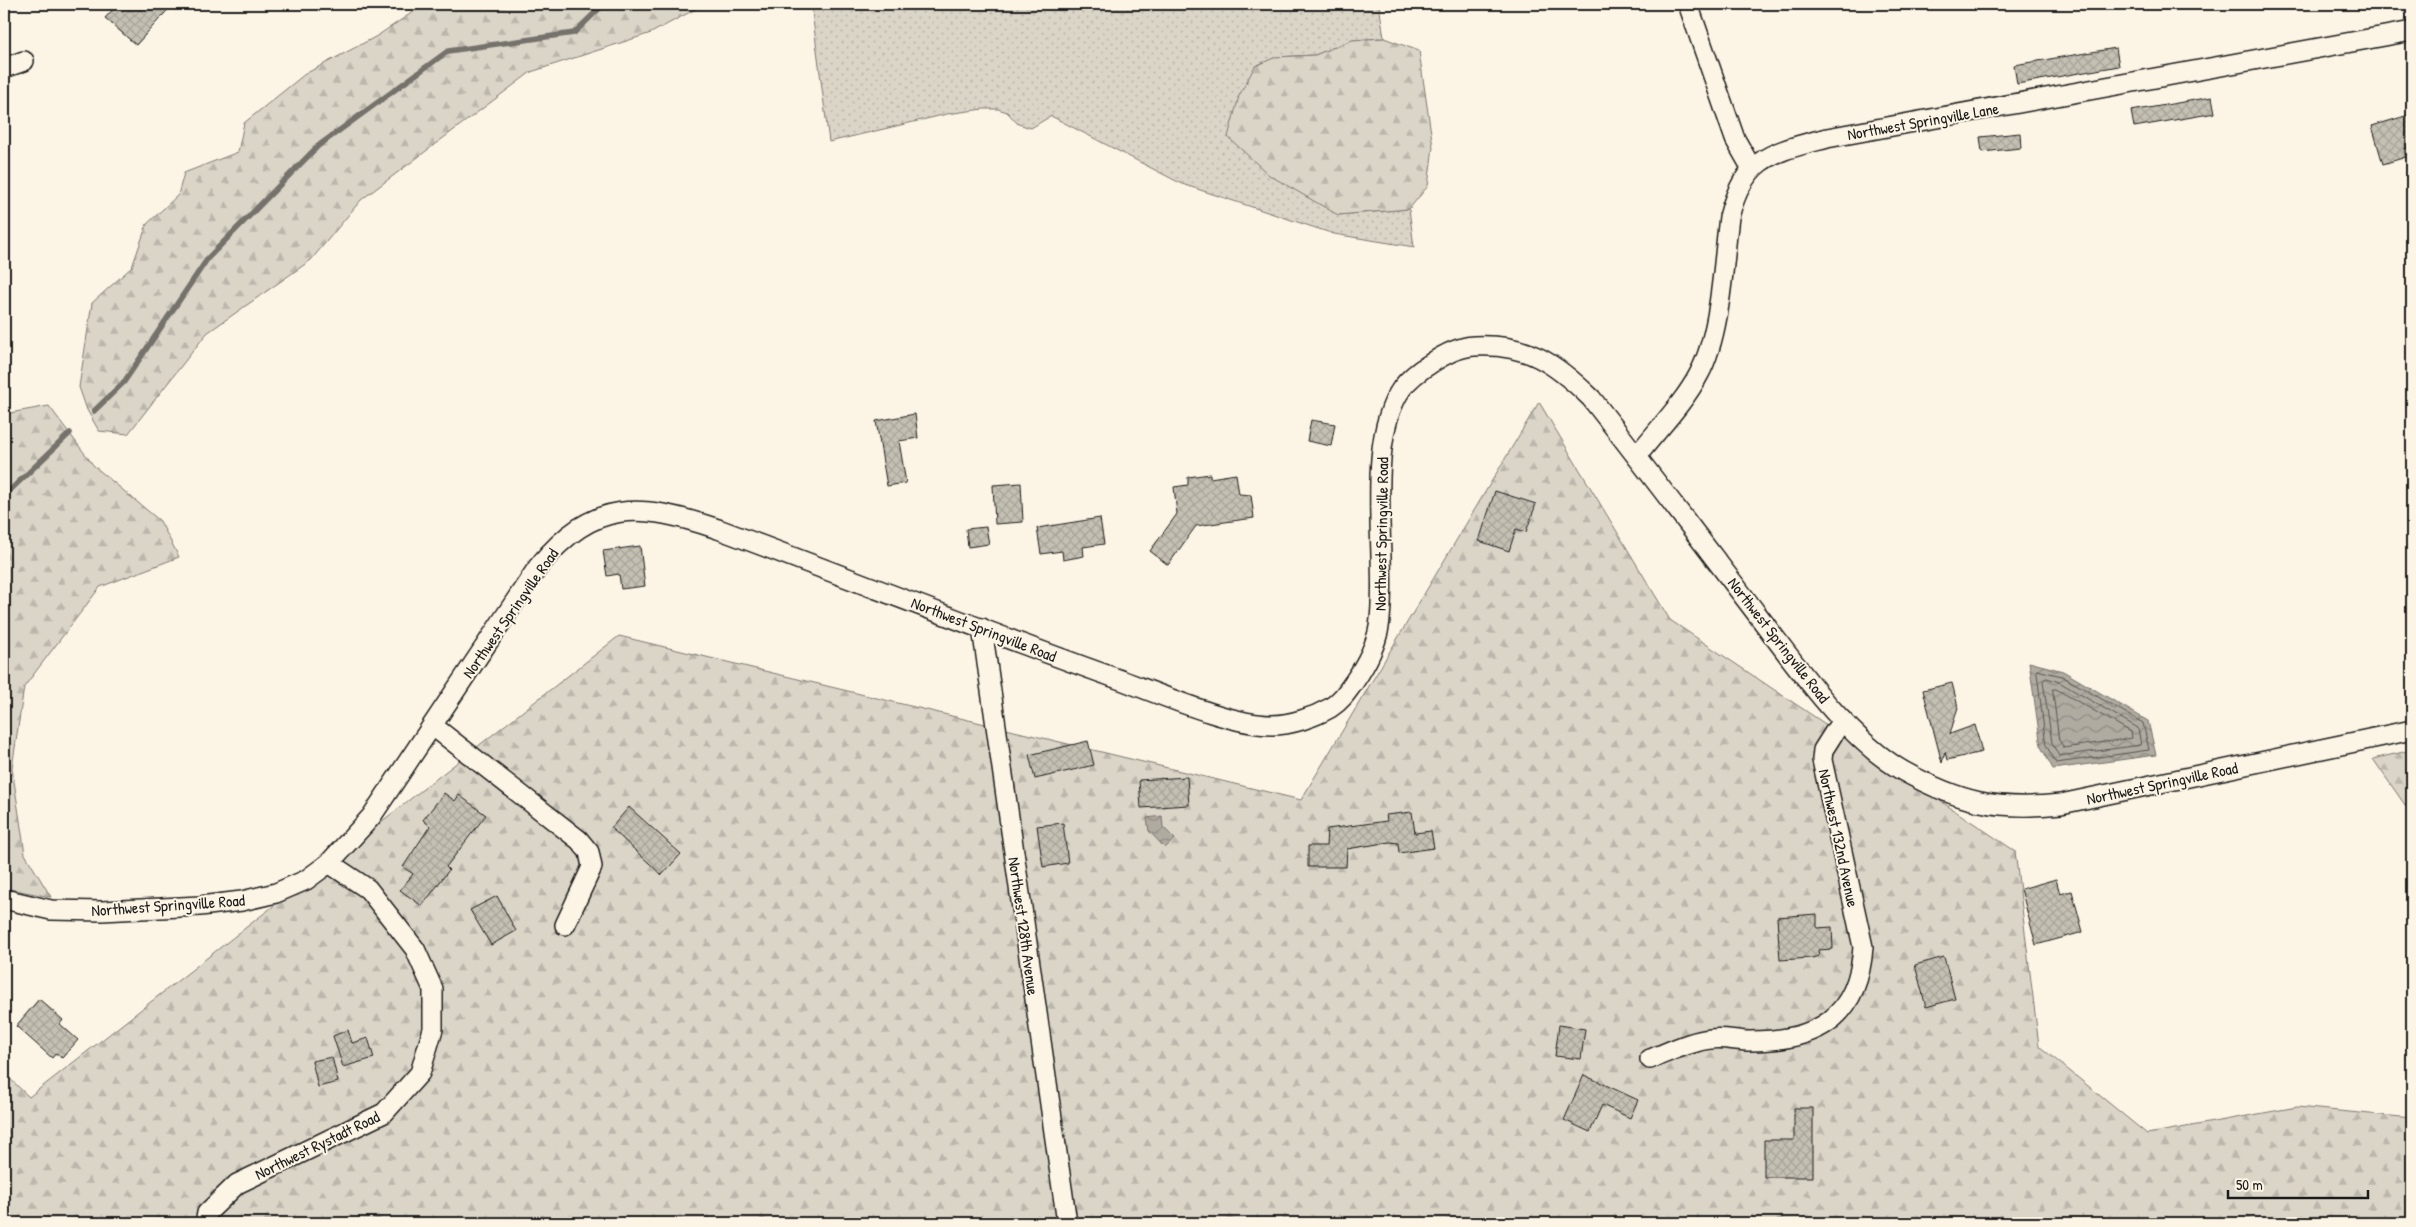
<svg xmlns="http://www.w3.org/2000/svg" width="2416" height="1227" font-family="'Patrick Hand',sans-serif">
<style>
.green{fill:url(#green-dots);stroke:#7c7872}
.forest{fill:url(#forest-firs);stroke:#7c7872}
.water{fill:url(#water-waves);stroke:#75726c}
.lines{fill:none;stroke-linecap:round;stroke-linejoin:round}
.shore{stroke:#575551;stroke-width:1}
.stream{stroke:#75726c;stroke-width:5.5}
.building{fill:url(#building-cross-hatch);stroke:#1c1c1c}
.minor-casing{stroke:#1c1c1c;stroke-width:22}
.minor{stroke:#fcf5e5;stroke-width:19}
.labels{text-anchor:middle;stroke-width:4;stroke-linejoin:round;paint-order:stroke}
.street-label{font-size:16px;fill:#1c1c1c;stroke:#fcf5e5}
</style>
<defs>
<pattern id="green-dots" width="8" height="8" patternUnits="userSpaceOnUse" patternTransform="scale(1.25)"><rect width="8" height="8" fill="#dbd5c8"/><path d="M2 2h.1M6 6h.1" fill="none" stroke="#bbb6ab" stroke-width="1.8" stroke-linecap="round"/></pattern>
<pattern id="forest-firs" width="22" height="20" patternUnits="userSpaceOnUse" patternTransform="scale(1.25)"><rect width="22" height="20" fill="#dbd5c8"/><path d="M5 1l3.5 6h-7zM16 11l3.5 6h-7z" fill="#bbb6ab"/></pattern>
<pattern id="water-waves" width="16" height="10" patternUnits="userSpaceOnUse" patternTransform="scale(1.25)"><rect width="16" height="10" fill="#b0aba1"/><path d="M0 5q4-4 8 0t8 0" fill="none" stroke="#8e8a82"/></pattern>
<pattern id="building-cross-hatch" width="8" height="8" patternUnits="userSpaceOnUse" patternTransform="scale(1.25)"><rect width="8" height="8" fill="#c4c0b3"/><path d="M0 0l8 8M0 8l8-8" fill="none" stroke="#a8a499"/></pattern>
</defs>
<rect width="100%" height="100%" fill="#fcf5e5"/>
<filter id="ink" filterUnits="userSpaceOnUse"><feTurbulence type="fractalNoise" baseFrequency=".02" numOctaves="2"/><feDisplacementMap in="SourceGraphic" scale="10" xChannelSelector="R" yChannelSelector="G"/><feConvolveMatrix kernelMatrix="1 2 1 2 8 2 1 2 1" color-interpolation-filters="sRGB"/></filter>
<g filter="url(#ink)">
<path class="green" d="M811 4H1379L1384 38 1352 40 1315 55 1276 57 1338 215 1409 209 1414 247 1334 234 1182 184 1051 116 1031 128 1018 124 1007 112 998 109H983L947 114 829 142Z"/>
<g class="forest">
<path d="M425 4H705L651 33 531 72 361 200 311 260 207 333 128 434 99 431 87 410 79 387 92 303 132 267 147 224 178 195 184 173 238 152 244 123 305 74 377 36Z"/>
<path d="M1384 38 1419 51 1433 147 1428 186 1409 209 1338 215 1269 175 1228 137 1239 96 1255 66 1276 57 1315 55 1352 40Z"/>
<path d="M1539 402 1670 620 2015 851 2039 1046 2147 1134 2297 1107 2412 1118V1223H4V1073L29 1097 619 636 1301 800Z"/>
<path d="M49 406 94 466 160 521 179 557 100 587 24 687 12 768 25 854 51 897 4 888V414Z"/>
<path d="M2412 750V815L2373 759Z"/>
</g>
<g class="water">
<path d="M2029 662 2063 671 2148 721 2156 755 2053 769 2041 747Z"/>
<path d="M1162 816 1163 827 1175 839 1165 848 1149 831 1147 818Z"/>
</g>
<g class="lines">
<g class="shore">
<path d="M2037 670 2062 676 2143 723 2149 750 2056 763 2046 745Z"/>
<path d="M2047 678 2059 682 2138 728 2141 745 2059 756 2052 743 2043 681Z"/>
<path d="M2053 689H2056L2131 732 2132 738 2064 748 2059 740Z"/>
</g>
<g class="stream">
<path d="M94 411 124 382 208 258 318 146 448 51 574 33 604 4"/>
<path d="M4 496 70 433"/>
</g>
</g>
<g class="building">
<path d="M118 4H173L136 45 105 18Z"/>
<path d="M2116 48 2119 66 2017 84 2014 65Z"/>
<path d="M2212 97 2215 113 2134 127 2131 111Z"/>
<path d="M2412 114V146L2404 149 2406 157 2383 164 2372 126Z"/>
<path d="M2020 133 2021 148 1982 152 1980 137Z"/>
<path d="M915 414 918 438 899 441 906 483 887 486 876 421Z"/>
<path d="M1311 420 1335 424 1331 446 1307 441Z"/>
<path d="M1210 474V478L1236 474 1239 494 1251 495 1254 518 1196 526 1168 565 1150 551 1177 514 1174 487 1188 485V477Z"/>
<path d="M1021 483 1023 522 995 524 993 485Z"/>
<path d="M1495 491 1536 504 1526 532 1516 529 1509 551 1479 541Z"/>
<path d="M1100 518 1104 544 1083 547 1084 556 1063 560 1062 551 1041 554 1037 528Z"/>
<path d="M986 527 989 544 968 547 966 529Z"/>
<path d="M640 546 645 586 621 589 619 574 607 576 603 551Z"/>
<path d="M1952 683 1958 707 1950 734 1975 725 1982 752 1947 760 1945 752 1942 763 1923 690Z"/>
<path d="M1088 741 1094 765 1035 779 1029 755Z"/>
<path d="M1187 777 1189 805 1141 808 1139 780Z"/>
<path d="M444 793 455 801 459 795 486 815 446 867 449 870 422 906 400 890 413 874 403 867 430 826 423 820Z"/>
<path d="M629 807 681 854 662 875 611 828Z"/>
<path d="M1412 812 1415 833 1431 831 1434 848 1399 853 1398 843 1390 842 1347 849 1346 867H1308V846H1326L1327 829 1387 821 1386 815Z"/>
<path d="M1063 823 1068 863 1043 867 1037 826Z"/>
<path d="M2056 879 2060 894 2072 891 2083 932 2036 945 2021 889Z"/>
<path d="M497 896 516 931 491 945 470 910Z"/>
<path d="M1817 914V928L1832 927 1833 949 1818 950 1819 956 1812 958 1780 960 1777 917Z"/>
<path d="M1944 957 1955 999 1926 1007 1915 965Z"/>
<path d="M39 999 63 1020 60 1024 78 1040 62 1058 56 1053 52 1058 16 1026Z"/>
<path d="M1559 1025 1585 1029 1581 1059 1555 1056Z"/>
<path d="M348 1030 352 1043 368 1038 374 1058 343 1067 333 1036Z"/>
<path d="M332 1057 338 1082 318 1087 312 1061Z"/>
<path d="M1584 1075 1638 1100 1630 1118 1602 1105 1590 1132 1564 1120Z"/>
<path d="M1794 1108H1813V1177H1764V1140H1794Z"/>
</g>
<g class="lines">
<defs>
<g id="minor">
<path d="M1688 4 1735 139 1752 169"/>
<path d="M4 68 24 61"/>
<path d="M1637 456C1657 430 1684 403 1699 374 1721 333 1723 264 1729 217 1745 156 1771 153 1827 138L2412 31"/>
<path d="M982 628 1067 1223"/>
<path d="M433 726 579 840 589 852 592 867 565 925"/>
<path d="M4 899 51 910 102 911 200 906 242 901 276 893 306 880 329 863 371 817 538 567C594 498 640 503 718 529 852 579 986 632 1121 680 1162 695 1231 725 1272 725 1291 725 1314 717 1330 708 1341 701 1347 692 1354 682 1365 666 1376 645 1379 627 1389 560 1363 443 1402 388 1409 379 1420 370 1430 364 1443 355 1458 347 1474 346 1527 343 1555 363 1591 398 1647 469 1702 542 1757 614 1796 665 1846 738 1903 771 1959 802 1997 811 2061 804L2412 730"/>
<path d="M1650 1059C1669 1052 1690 1041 1711 1039 1724 1037 1737 1041 1750 1041 1816 1041 1858 1019 1863 947L1822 760 1823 750 1842 720"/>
<path d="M205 1223 207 1213 237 1184 384 1113 420 1073 433 1029V989L415 949 368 889 329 863"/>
</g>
</defs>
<use href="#minor" class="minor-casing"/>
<use href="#minor" class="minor"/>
</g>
</g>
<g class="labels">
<g class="street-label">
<text transform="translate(1923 121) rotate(-10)" y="6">Northwest Springville Lane</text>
<text transform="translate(1381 534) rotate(-89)" y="6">Northwest Springville Road</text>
<text transform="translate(510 613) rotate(-55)" y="6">Northwest Springville Road</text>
<text transform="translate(984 629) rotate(21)" y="6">Northwest Springville Road</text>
<text transform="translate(1779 640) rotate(52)" y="6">Northwest Springville Road</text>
<text transform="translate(2162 783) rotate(-12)" y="6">Northwest Springville Road</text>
<text transform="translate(1839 838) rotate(78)" y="6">Northwest 132nd Avenue</text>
<text transform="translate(168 905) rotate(-4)" y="6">Northwest Springville Road</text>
<text transform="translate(1024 926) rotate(82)" y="6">Northwest 128th Avenue</text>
<text transform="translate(317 1145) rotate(-26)" y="6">Northwest Rystadt Road</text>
</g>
</g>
<rect width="2416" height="1227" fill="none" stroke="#fcf5e5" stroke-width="20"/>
<rect x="10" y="10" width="2396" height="1207" fill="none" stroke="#1c1c1c" stroke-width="2" filter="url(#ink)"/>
<path d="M2228 1190v8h140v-8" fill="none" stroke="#1c1c1c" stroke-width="2.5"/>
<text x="2236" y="1190" font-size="15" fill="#1c1c1c" stroke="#fcf5e5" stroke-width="4" paint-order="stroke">50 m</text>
</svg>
